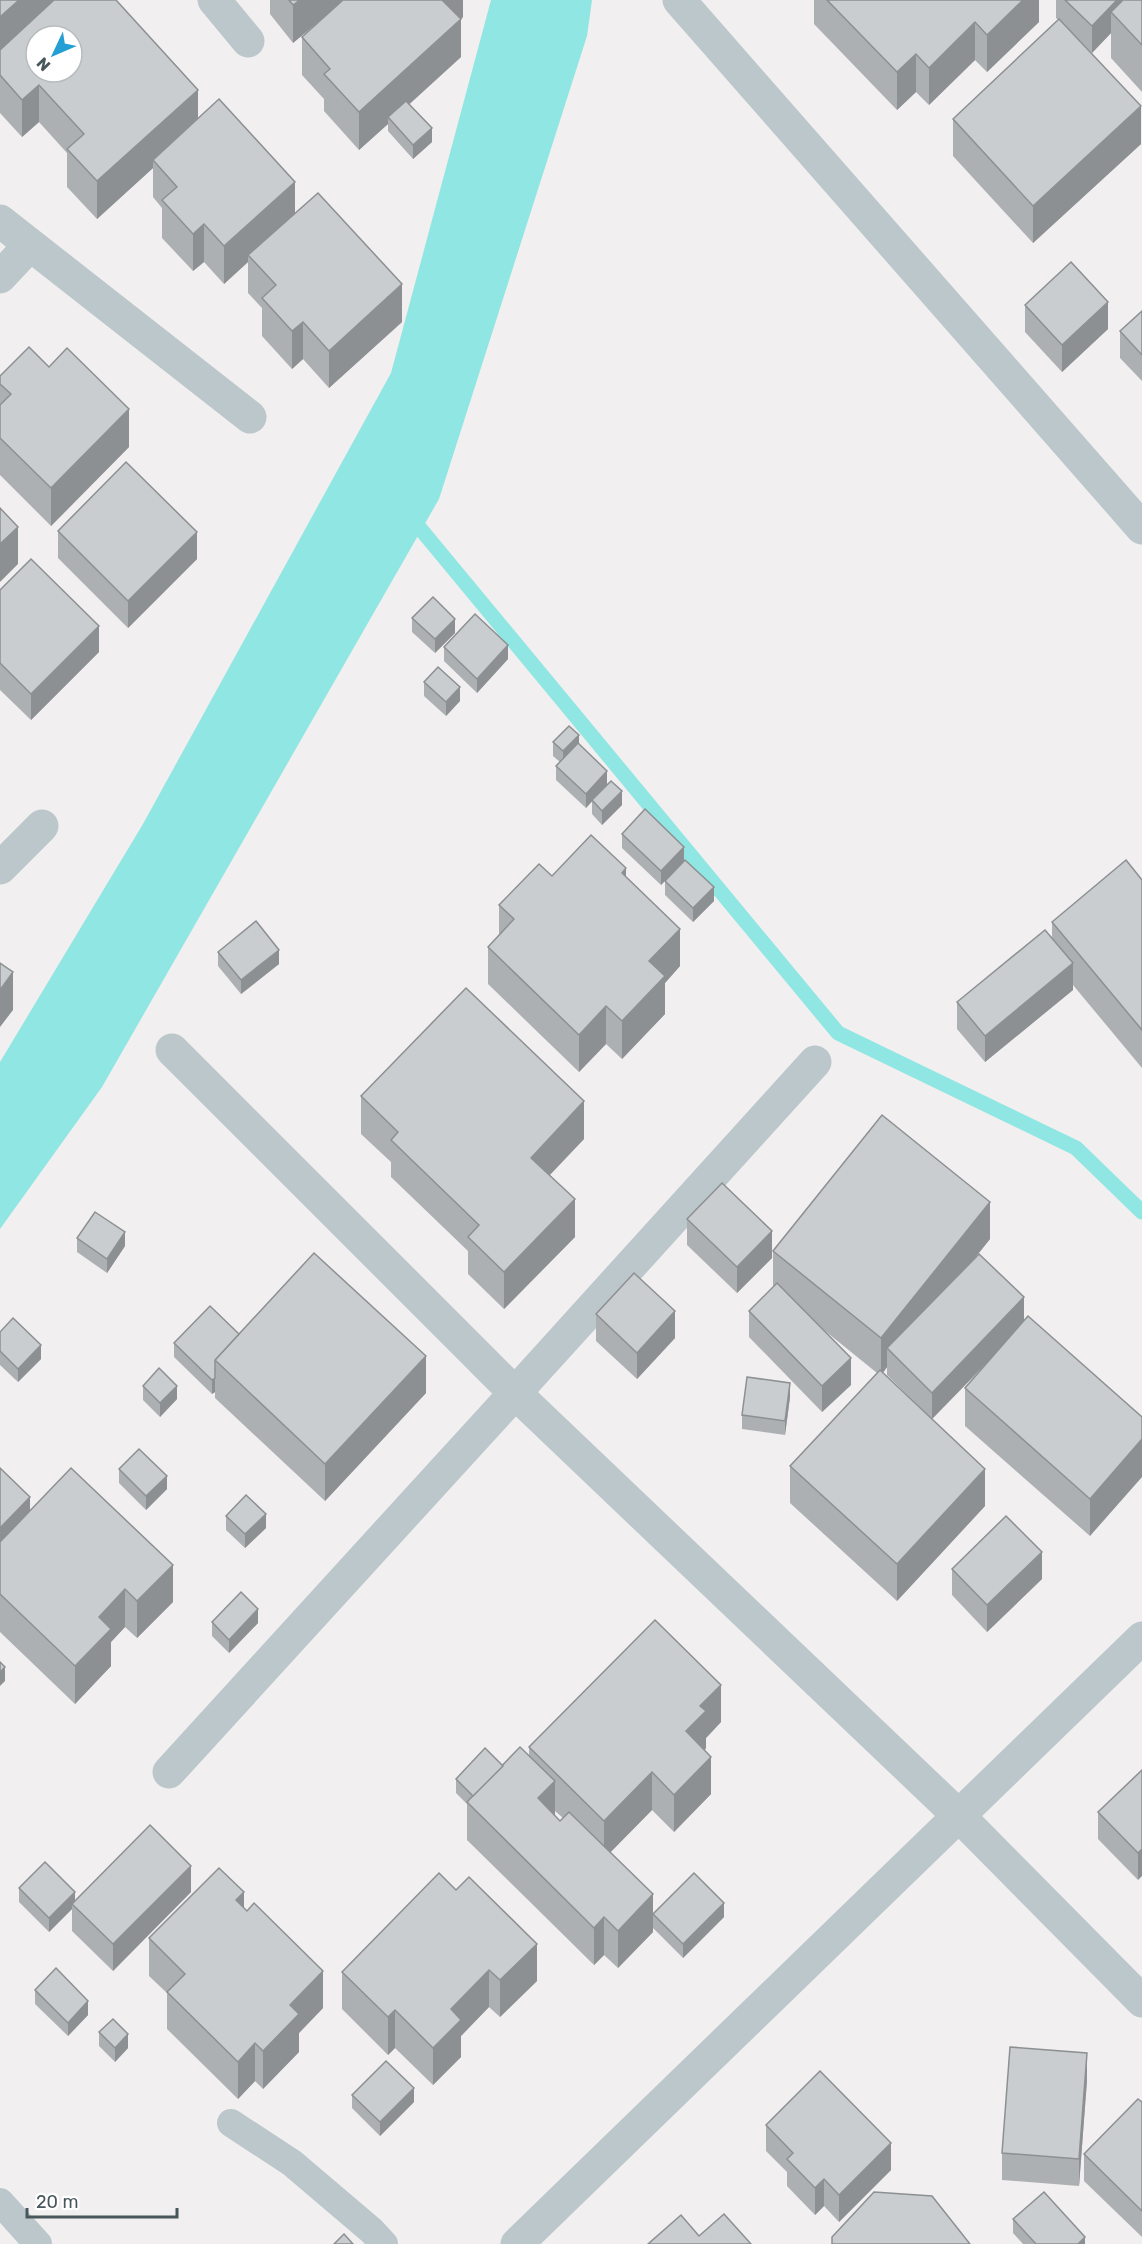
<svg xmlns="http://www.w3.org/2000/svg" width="1142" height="2244" font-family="Rubik,sans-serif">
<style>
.water{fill:#90e6e2}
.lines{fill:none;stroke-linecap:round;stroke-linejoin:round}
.stream{stroke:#90e6e2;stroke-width:15}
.service{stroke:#bbc7cb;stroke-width:28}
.minor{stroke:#bbc7cb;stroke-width:33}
.wall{fill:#adb0b3;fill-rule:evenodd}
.shaded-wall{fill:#8d9092}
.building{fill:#c9cdd0;stroke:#8d9092;stroke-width:1.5;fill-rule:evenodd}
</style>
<rect width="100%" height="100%" fill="#f1efef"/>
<path class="water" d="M491 0H592L587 36 439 499 102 1087 0 1229V1062L143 824 391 373Z"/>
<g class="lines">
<path class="stream" d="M409 515 838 1033 1076 1148 1142 1212"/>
<g class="service">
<path d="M231 2123 292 2163 372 2231 384 2244"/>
<path d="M0 2202 38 2244"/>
</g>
<g class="minor">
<path d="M214 0 248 41"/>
<path d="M679 0 1142 528"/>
<path d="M0 221 250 417"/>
<path d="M0 277 30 245"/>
<path d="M0 868 42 826"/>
<path d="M172 1050 515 1393 960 1817 1142 2001"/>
<path d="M169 1772 515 1393 815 1062"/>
<path d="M517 2244 1142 1638"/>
</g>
</g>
<g class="wall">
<path d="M0 0 198 118 295 213 402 322 329 388 303 359 292 369 262 336V308L248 293V262L224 284 204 262 193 271 162 238V208L153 197V168L97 219 67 187V153L39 122 22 137 0 113Z"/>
<path d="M270 0H463V17L461 19V57L409 104 432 142 413 159 388 131V124L359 150 324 111V99L302 75V37L323 18 293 43 270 14Z"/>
<path d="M814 0H1039V22L987 72 975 60 929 105 916 92 897 110 814 24Z"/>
<path d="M1056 0H1142V92L1111 58V33L1092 53 1076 37 1141 144 1033 243 953 156V119L1058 20 1056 18Z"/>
<path d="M1025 305 1108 329 1062 372 1025 332Z"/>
<path d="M1142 311V381L1120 358V331Z"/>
<path d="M0 376 129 447 51 526 0 475Z"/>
<path d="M58 531 197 559 128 628 58 558Z"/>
<path d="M0 590 99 652 31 720 0 690Z"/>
<path d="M412 618 455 633 435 653 412 632Z"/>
<path d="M444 647 508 659 477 693 444 661Z"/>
<path d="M424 682 460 701 446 716 424 696Z"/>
<path d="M553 742 579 743 622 805 602 825 592 814V801L586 808 556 780V766L560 762 553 756Z"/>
<path d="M622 834 684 861 714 901 693 922 665 895V881L681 864 661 885 622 848Z"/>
<path d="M552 876 626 877 680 966 665 983V1014L622 1059 606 1044 579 1072 488 984V947L499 935V905Z"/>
<path d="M1142 880V1068L1073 985V990L985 1062 957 1029V1002L1052 937V922Z"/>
<path d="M218 952 279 964 241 994 218 966Z"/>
<path d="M361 1096 584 1139 549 1175 575 1237 504 1309 468 1274V1251L391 1177V1162L361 1134Z"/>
<path d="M687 1219 772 1258 737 1293 687 1245Z"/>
<path d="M77 1238 125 1246 107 1273 77 1252Z"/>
<path d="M990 1239 973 1260 1024 1320 1142 1417 1090 1536 965 1426V1388L993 1357 932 1419 887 1375V1367L883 1373 985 1506 897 1601 790 1503V1466L877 1373 819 1326 851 1385 822 1412 749 1337V1311L773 1287V1251Z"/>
<path d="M596 1314 675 1338 637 1379 596 1341Z"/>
<path d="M0 1332 41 1359 18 1382 0 1365Z"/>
<path d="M239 1334 426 1393 325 1501 215 1398V1392L212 1394 174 1357V1343Z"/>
<path d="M143 1386 177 1399 160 1417 143 1400Z"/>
<path d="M790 1397 785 1435 742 1429V1415Z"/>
<path d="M0 1468 30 1511 173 1602 137 1638 125 1627 111 1642V1666L75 1704 0 1632Z"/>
<path d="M119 1469 167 1489 146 1510 119 1483Z"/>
<path d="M226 1516 266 1528 245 1548 226 1530Z"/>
<path d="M952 1569 1042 1579 987 1632 952 1595Z"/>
<path d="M212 1622 258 1623 229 1653 212 1636Z"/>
<path d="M721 1722 706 1738V1748L705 1750 711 1794 674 1832 652 1810 610 1852 653 1913 724 1917 683 1958 653 1928V1932L618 1968 604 1955 594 1965 467 1840V1804L456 1793V1779L503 1766 529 1755V1747ZM555 1811 563 1818 560 1821 555 1815Z"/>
<path d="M1142 1770 1138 1880 1098 1839V1812Z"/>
<path d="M439 1873 537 1981 500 2017 489 2007 461 2036V2057L433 2085 395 2048 388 2055 342 2009V1972Z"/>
<path d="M19 1888 75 1901 191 1892 113 1971 72 1931V1909L49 1932 19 1902Z"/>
<path d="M244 1908 323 2008 299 2033V2052L263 2089 255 2081 238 2099 167 2029V1993L149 1976V1938Z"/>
<path d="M35 1990 88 2015 68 2036 35 2004Z"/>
<path d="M99 2032 128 2048 115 2062 99 2046Z"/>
<path d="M1087 2080 1079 2186 1002 2180V2153Z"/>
<path d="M352 2095 414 2102 380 2136 352 2108Z"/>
<path d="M1142 2102V2237L1084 2181V2154Z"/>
<path d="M766 2125 891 2170 839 2222 824 2206 815 2215 787 2186V2172L766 2151Z"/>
<path d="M1013 2219 1085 2244H1023L1013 2233Z"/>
</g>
<g class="shaded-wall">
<path d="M19 0H60L0 55V17Z"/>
<path d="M300 0H344L293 43V5Z"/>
<path d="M442 0H463V17L442 37Z"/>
<path d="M1023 0H1039V22L987 72V35Z"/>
<path d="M1117 0H1142L1111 12V33L1092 53V26Z"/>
<path d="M461 19V57L391 121 388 117V124L359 150V112Z"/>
<path d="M975 22V60L929 105V68Z"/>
<path d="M916 54V92L897 110V72Z"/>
<path d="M39 85V122L22 137V100Z"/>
<path d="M198 90V127L153 160V168L97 219V181Z"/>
<path d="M1141 106V144L1033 243V206Z"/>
<path d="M432 128V142L413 159V145Z"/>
<path d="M295 182V220L248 255V262L224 284V246Z"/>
<path d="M204 224V262L193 271V234Z"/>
<path d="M402 284V322L329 388V351Z"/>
<path d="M1108 302V329L1062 372V345Z"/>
<path d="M303 322V359L292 369V331Z"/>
<path d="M129 409V447L51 526V488Z"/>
<path d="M18 527V564L0 582V544Z"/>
<path d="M197 532V559L128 628V601Z"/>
<path d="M455 619V633L435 653V639Z"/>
<path d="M99 626V652L31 720V694Z"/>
<path d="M508 645V659L477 693V679Z"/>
<path d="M460 687V701L446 716V702Z"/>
<path d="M579 735V749L563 765V751Z"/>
<path d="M607 771V785L586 808V794Z"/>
<path d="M622 791V805L602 825V811Z"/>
<path d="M684 847V861L661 885V871Z"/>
<path d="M626 868V906L622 873Z"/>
<path d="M714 887V901L693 922V908Z"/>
<path d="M680 929V966L665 983V1014L622 1059V1021L649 961Z"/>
<path d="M279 950V964L241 994V980Z"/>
<path d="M1073 963V990L985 1062V1036Z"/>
<path d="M13 972V1010L0 1027V990Z"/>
<path d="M606 1006V1044L579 1072V1035Z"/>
<path d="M584 1101V1139L531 1195V1158Z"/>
<path d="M575 1199V1237L504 1309V1272Z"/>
<path d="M990 1202V1239L896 1357 887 1348V1367L881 1375V1338Z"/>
<path d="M772 1231V1258L737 1293V1267Z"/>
<path d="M125 1232V1246L107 1273V1259Z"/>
<path d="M1024 1297V1324L932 1419V1393Z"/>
<path d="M675 1311V1338L637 1379V1353Z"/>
<path d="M41 1345V1359L18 1382V1369Z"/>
<path d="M426 1356V1393L325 1501V1464Z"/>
<path d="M851 1358V1385L822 1412V1386Z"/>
<path d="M215 1378V1392L212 1394V1380Z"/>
<path d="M790 1383V1397L785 1435V1421Z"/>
<path d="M177 1386V1399L160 1417V1403Z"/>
<path d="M1142 1439V1477L1090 1536V1499Z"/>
<path d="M985 1469V1506L897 1601V1564Z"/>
<path d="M167 1476V1489L146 1510V1496Z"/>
<path d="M30 1497V1523L0 1555V1528Z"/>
<path d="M266 1514V1528L245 1548V1534Z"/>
<path d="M1042 1552V1579L987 1632V1605Z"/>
<path d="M173 1565V1602L137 1638V1601Z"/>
<path d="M125 1589V1627L111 1642V1666L75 1704V1666L99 1617Z"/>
<path d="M258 1609V1623L229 1653V1640Z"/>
<path d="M5 1667V1681L0 1686V1672Z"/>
<path d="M721 1685V1722L706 1738V1748L686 1769V1731L700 1706Z"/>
<path d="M711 1757V1794L674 1832V1795Z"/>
<path d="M652 1772V1810L604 1859V1821Z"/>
<path d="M555 1781V1818L538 1798Z"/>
<path d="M1142 1849V1876L1138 1880V1853Z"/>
<path d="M191 1866V1892L113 1971V1944Z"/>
<path d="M75 1892V1906L72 1904V1909L49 1932V1918Z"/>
<path d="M244 1892V1930L236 1900Z"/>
<path d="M653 1894V1932L618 1968V1931Z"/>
<path d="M724 1903V1917L683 1958V1944Z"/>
<path d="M604 1917V1955L594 1965V1928Z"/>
<path d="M537 1944V1981L500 2017V1980Z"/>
<path d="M489 1970V2007L461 2036V2057L433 2085V2048L451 2009Z"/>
<path d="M323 1971V2008L299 2033V2052L263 2089V2051L290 2005Z"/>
<path d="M88 2001V2015L68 2036V2023Z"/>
<path d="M395 2010V2048L388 2055V2017Z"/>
<path d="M128 2034V2048L115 2062V2048Z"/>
<path d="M255 2043V2081L238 2099V2062Z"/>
<path d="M1087 2053V2080L1079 2186V2159Z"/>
<path d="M414 2088V2102L380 2136V2122Z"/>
<path d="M891 2143V2170L839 2222V2195Z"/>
<path d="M824 2179V2206L815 2215V2188Z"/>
<path d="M1085 2237V2244H1078Z"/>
</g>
<g class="building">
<path d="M0 0H19L0 17Z"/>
<path d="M54 0H116L198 90 97 181 67 149 84 134 39 85 22 100 0 75V50ZM36 36H72V72H36Z"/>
<path d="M289 0H300L293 5Z"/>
<path d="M343 0H442L461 19 359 112 324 74 330 69 302 37Z"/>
<path d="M827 0H1023L987 35 975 22 929 68 916 54 897 72Z"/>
<path d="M1065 0H1117L1092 26Z"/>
<path d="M1123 0H1142V45L1111 12Z"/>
<path d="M1059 19 1141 106 1033 206 953 119Z"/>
<path d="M219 99 295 182 224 246 204 224 193 234 162 200 177 187 153 160Z"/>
<path d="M406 101 432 128 413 145 388 117Z"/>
<path d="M318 193 402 284 329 351 303 322 292 331 262 298 276 285 248 255Z"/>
<path d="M1071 262 1108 302 1062 345 1025 305Z"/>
<path d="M1142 311V355L1120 331Z"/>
<path d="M29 347 49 367 67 348 129 409 51 488 0 438V405L11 394 0 384V376Z"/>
<path d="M126 462 197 532 128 601 58 531Z"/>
<path d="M0 508 18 527 0 544Z"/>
<path d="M31 559 99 626 31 694 0 663V590Z"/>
<path d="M433 597 455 619 435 639 412 618Z"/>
<path d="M475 614 508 645 477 679 444 647Z"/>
<path d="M438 667 460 687 446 702 424 682Z"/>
<path d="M569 726 579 735 563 751 553 742Z"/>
<path d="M578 743 607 771 586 794 556 766Z"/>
<path d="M611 781 622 791 602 811 592 800Z"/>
<path d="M645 809 684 847 661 871 622 834Z"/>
<path d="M591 835 626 868 622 873 680 929 649 961 665 976 622 1021 606 1006 579 1035 488 947 514 919 499 905 539 864 552 876Z"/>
<path d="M685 860 714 887 693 908 665 881Z"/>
<path d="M1126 860 1142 880V1030L1052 922Z"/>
<path d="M256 921 279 950 241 980 218 952Z"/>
<path d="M1045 930 1073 963 985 1036 957 1002Z"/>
<path d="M0 963 13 972 0 990Z"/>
<path d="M466 988 584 1101 531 1158 575 1199 504 1272 468 1237 479 1225 391 1140 398 1132 361 1096Z"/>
<path d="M882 1115 990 1202 881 1338 773 1251Z"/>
<path d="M722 1183 772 1231 737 1267 687 1219Z"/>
<path d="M95 1212 125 1232 107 1259 77 1238Z"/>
<path d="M314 1253 426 1356 325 1464 215 1360Z"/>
<path d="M979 1254 1024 1297 932 1393 887 1348Z"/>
<path d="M634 1273 675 1311 637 1353 596 1314Z"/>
<path d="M777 1283 851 1358 822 1386 749 1311Z"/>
<path d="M210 1306 239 1334 215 1360V1378L212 1380 174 1343Z"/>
<path d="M1028 1316 1142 1417V1439L1090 1499 965 1388Z"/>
<path d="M13 1318 41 1345 18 1369 0 1351V1332Z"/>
<path d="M159 1368 177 1386 160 1403 143 1386Z"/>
<path d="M880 1370 985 1469 897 1564 790 1466Z"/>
<path d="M747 1377 790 1383 785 1421 742 1415Z"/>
<path d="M139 1449 167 1476 146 1496 119 1469Z"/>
<path d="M0 1468 30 1497 0 1528Z"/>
<path d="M71 1468 173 1565 137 1601 125 1589 99 1617 111 1629 75 1666 0 1594V1542Z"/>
<path d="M246 1495 266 1514 245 1534 226 1516Z"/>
<path d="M1006 1516 1042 1552 987 1605 952 1569Z"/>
<path d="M241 1592 258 1609 229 1640 212 1622Z"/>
<path d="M655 1620 721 1685 700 1706 706 1711 686 1731 711 1757 674 1795 652 1772 604 1821 529 1747Z"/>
<path d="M0 1662 5 1667 0 1672Z"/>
<path d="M520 1747 555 1781 538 1798 560 1821 569 1812 653 1894 618 1931 604 1917 594 1928 467 1802Z"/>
<path d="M485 1748 503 1766 473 1796 456 1779Z"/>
<path d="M1142 1770V1849L1138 1853 1098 1812Z"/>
<path d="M150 1825 191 1866 113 1944 72 1904Z"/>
<path d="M45 1862 75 1892 49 1918 19 1888Z"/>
<path d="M219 1868 244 1892 236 1900 247 1911 254 1903 323 1971 290 2005 299 2014 263 2051 255 2043 238 2062 167 1992 185 1974 149 1938Z"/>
<path d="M439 1873 456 1890 469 1877 537 1944 500 1980 489 1970 451 2009 461 2020 433 2048 395 2010 388 2017 342 1972Z"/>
<path d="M694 1873 724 1903 683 1944 653 1914Z"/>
<path d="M56 1968 88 2001 68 2023 35 1990Z"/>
<path d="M113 2019 128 2034 115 2048 99 2032Z"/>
<path d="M1010 2047 1087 2053 1079 2159 1002 2153Z"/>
<path d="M386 2061 414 2088 380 2122 352 2095Z"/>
<path d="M820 2071 891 2143 839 2195 824 2179 815 2188 787 2159 793 2153 766 2125Z"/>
<path d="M1138 2099 1142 2102V2211L1084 2154Z"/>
<path d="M874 2192 932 2196 970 2244H832V2237Z"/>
<path d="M1044 2192 1085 2237 1078 2244H1036L1013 2219Z"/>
<path d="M724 2214 751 2244H648L681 2215 699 2236Z"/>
<path d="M344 2234 353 2244H334Z"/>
</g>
<g transform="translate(54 54) rotate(226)"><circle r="28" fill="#ffffff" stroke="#b6bcbd" stroke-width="1.5"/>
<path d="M0-4.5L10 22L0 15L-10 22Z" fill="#259ed4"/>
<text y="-9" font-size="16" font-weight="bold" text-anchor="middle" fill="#48575b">N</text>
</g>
<path d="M27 2208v9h150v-9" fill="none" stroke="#48575b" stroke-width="3"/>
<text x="36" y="2208" font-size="18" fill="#48575b" stroke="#ffffff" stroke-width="4.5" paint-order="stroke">20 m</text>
</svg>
